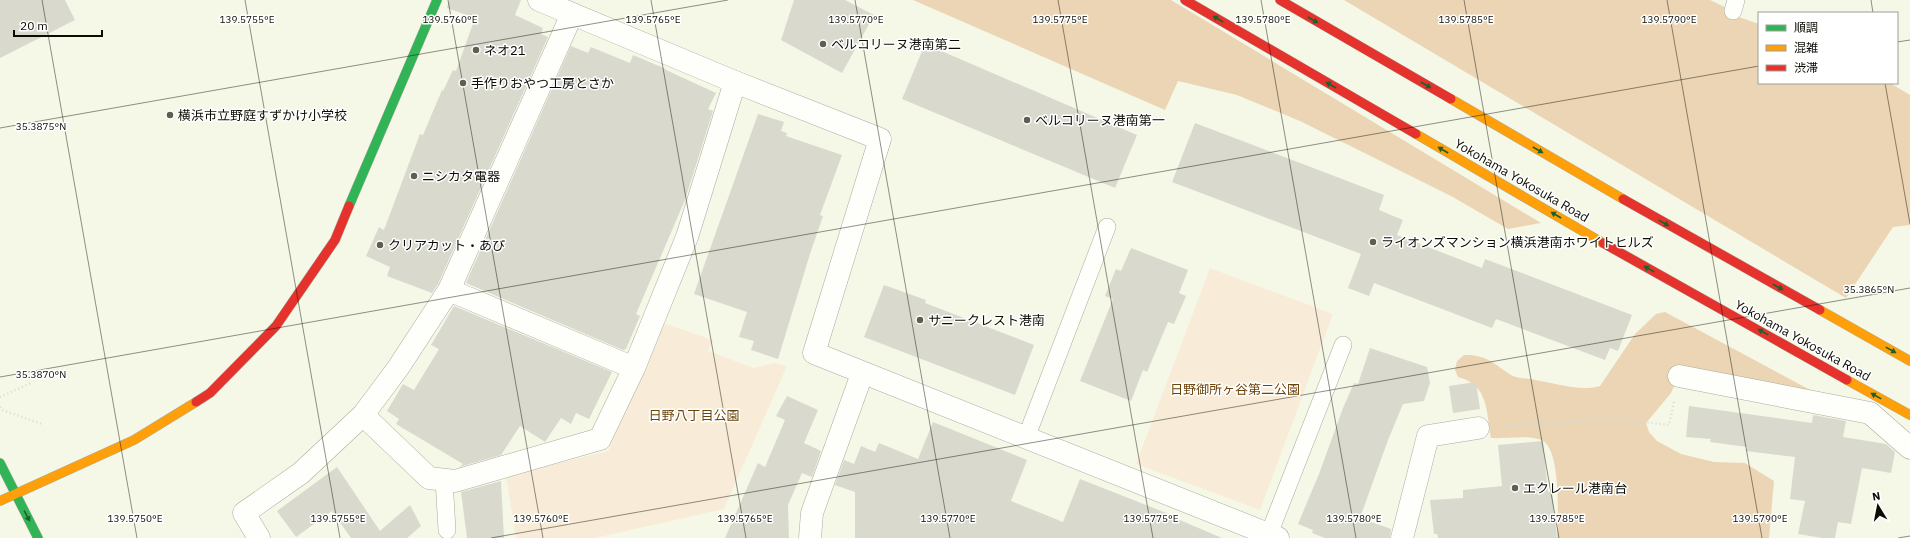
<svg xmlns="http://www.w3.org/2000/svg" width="1910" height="538" font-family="'IBM Plex Sans','Noto Sans JP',sans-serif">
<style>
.green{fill:#f8ecd8}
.forest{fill:#ecd5b4}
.building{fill:#dad9cd}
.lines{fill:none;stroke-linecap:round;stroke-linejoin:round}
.lane-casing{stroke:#a9ac9f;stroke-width:18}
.street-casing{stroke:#a9ac9f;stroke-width:23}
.fast-casing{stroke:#a9ac9f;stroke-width:10}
.slow-casing{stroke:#a9ac9f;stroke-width:10}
.jam-casing{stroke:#a9ac9f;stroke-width:10}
.path{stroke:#d9dad5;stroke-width:2.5;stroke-dasharray:1 3;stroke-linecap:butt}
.lane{stroke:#fefefb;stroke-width:17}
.street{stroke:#fefefb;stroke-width:22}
.fast{stroke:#30b455;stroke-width:9}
.slow{stroke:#ff9f0a;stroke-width:9}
.jam{stroke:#e5322d;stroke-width:9}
.oneway{fill:#1e602c}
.ticks{fill:none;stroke:#0b0d04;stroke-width:1;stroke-opacity:0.45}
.poi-dot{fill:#5d5f53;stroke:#fff;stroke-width:1.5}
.labels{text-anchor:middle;stroke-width:3;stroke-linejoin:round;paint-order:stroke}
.poi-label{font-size:13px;fill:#0b0d04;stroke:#fff;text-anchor:start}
.street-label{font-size:13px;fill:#0b0d04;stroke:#fff}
.park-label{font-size:13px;fill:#6c440b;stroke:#fff}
.ticks-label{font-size:10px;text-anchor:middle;fill:#0b0d04;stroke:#fff;stroke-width:3;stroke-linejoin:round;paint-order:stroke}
</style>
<rect width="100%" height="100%" fill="#f5f8e7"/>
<g class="green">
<path d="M1210 268 1333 314 1260 510 1136 464Z"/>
<path d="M663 323 713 340 708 351 754 368 774 363 787 366 724 509 595 538H516L506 476 608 451Z"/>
</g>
<g class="forest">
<path d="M913 0H1171L1541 223 1508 229 1451 196 1300 121 1237 95 1178 81 1165 110Z"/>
<path d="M1344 0H1710L1733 11V15L1759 24V83H1890L1910 95V225L1893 227 1846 298Z"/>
<path d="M1665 312 1829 400 1679 376 1671 393 1646 423 1649 432 1657 441 1681 454 1714 462 1745 463 1774 481 1769 538H1557C1558 519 1561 451 1543 441 1531 434 1505 439 1491 438 1486 411 1489 385 1458 377L1455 370 1457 361 1464 355C1486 354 1494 364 1511 375 1518 379 1528 378 1535 380 1555 383 1580 392 1600 386L1635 334 1656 314Z"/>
</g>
<g class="building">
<path d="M0 0H65L75 20 0 58Z"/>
<path d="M449 0H521L515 15 543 28 541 34 548 37 438 284 432 293 387 276 390 267 366 256 379 227 384 230 420 134 423 135 442 90 443 91 453 70 456 71 475 18 447 8Z"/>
<path d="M794 0H845L874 15 842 73 781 40Z"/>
<path d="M925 44 1137 135 1115 188 902 99Z"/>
<path d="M571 46 588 53 591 47 630 63 633 55 666 69V70L716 93 708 109 713 111 685 200 636 314 640 316 626 349 623 350 466 283Z"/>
<path d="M758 114 784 122 781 131 787 133 786 136 842 155 820 215 823 216 810 254 778 359 751 350 754 341 739 337 747 312 694 294Z"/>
<path d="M1195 123 1384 195 1379 210 1403 220 1397 235 1482 268 1485 259 1632 315 1618 351 1610 348 1605 360 1496 319 1492 328 1374 283 1369 296 1348 288 1361 254 1172 182Z"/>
<path d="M1131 248 1188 270 1179 293 1186 296 1174 324 1168 322 1147 372 1143 370 1131 401 1080 381 1113 299 1105 296 1116 269 1121 271Z"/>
<path d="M884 285 926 300 925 303 1034 345 1015 395 864 337Z"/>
<path d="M454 306 612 372 589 419 576 413 571 424 561 418 545 442 520 426 501 455 459 467 463 464 396 424 399 419 387 411 403 384 414 390 439 349 431 345Z"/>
<path d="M1370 348 1427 367 1430 383 1424 401 1403 404 1388 440 1360 518 1391 529 1390 538H1325L1312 533 1313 530 1298 524 1319 474 1343 408 1354 383 1358 384Z"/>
<path d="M1476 382 1480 409 1453 413 1449 386Z"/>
<path d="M787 396 818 410 804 443 821 451 812 477 802 473 788 505 789 538H725L758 463 765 467 785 420 776 416Z"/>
<path d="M1689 406 1812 423 1813 415 1846 421 1843 437 1886 444 1895 452 1891 473 1862 468 1851 524 1838 522 1835 538H1822L1798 534 1805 501 1790 499 1795 457 1746 451 1747 447 1710 442 1711 439 1686 437Z"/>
<path d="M933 422 1027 460 1011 501 1063 522 1080 479 1169 514 1168 515 1222 538H855V492L835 485 844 460 854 464 861 446 875 452 879 443 918 459Z"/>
<path d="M1543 441 1548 492 1552 491 1557 538H1438L1437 534H1434L1430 500 1463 498V490L1502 486 1498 445Z"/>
<path d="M337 467 380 531 410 505 421 526 407 538H351L332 511 296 537 277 511Z"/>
<path d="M501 481 504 538H467L461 492Z"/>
</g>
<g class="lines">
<defs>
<g id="lane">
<path d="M1733 11 1736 0"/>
<path d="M1026 438 1107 227"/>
<path d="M444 479 447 530"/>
<path d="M1269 534 1343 345"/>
</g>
<g id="street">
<path d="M539 0 735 82 880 139 814 353 1278 538"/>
<path d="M449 290 634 368"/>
<path d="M1679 376 1870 413 1910 448"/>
<path d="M363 415 429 478 455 481 600 439 634 368 687 237 735 82"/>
<path d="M259 538 244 513 301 473 363 415 398 368 449 290 572 14"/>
<path d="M810 538 812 513 862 374"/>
<path d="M1402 538 1428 436 1478 428"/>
</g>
<g id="fast">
<path d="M349 206 437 0"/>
<path d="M0 463 38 538"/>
</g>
<g id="slow">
<path d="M1451 99 1623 199"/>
<path d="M1416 134 1603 243"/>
<path d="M1820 310 1910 361"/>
<path d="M1847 380 1910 415"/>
<path d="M0 501 134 440 196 402"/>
</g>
<g id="jam">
<path d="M1185 0 1416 134"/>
<path d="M1280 0 1451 99"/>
<path d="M1623 199 1820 310"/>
<path d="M1603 243 1847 380"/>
<path d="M196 402 210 393 276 326 335 240 349 206"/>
</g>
</defs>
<use href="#lane" class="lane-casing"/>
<use href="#street" class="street-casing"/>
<use href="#fast" class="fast-casing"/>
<use href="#slow" class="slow-casing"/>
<use href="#jam" class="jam-casing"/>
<g class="path">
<path d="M0 397 31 383"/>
<path d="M0 407 2 410 42 424"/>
<path d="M1504 426 1618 419 1669 425 1674 402"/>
</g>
<use href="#lane" class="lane"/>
<use href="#street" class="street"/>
<use href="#fast" class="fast"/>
<use href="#slow" class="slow"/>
<use href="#jam" class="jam"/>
</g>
<defs><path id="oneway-solid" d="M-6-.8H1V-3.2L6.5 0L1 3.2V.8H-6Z"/></defs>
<g class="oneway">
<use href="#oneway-solid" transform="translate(1218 19) rotate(-150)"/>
<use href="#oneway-solid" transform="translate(1313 20) rotate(30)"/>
<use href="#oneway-solid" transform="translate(1331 85) rotate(-150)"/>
<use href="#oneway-solid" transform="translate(1426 85) rotate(30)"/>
<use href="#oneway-solid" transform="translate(1443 150) rotate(-150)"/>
<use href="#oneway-solid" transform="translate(1538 150) rotate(30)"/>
<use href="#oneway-solid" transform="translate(1556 215) rotate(-150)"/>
<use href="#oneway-solid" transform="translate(1664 223) rotate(29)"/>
<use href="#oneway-solid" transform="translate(1649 269) rotate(-151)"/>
<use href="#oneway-solid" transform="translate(1778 287) rotate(29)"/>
<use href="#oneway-solid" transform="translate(1763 332) rotate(-151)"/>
<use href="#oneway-solid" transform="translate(1891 350) rotate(29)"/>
<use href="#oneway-solid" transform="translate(1876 396) rotate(-151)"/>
<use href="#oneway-solid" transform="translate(27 516) rotate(62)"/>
</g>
<path class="ticks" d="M42 0 137 538M245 0 340 538M448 0 543 538M651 0 746 538M855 0 950 538M1058 0 1153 538M1261 0 1356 538M1464 0 1559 538M1667 0 1762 538M1871 0 1873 13M1897 42 1910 40M1885 83 1910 224M0 128 728 0M0 377 1759 66M491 538 1910 288M1898 538 1910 536"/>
<g class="poi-dot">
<circle cx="823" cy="44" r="4"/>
<circle cx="476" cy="50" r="4"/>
<circle cx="463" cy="83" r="4"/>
<circle cx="170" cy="115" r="4"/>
<circle cx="1027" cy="120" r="4"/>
<circle cx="414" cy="176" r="4"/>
<circle cx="1373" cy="242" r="4"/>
<circle cx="380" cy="245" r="4"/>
<circle cx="920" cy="320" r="4"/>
<circle cx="1515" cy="488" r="4"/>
</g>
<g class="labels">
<g class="poi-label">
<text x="831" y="49">ベルコリーヌ港南第二</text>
<text x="484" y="55">ネオ21</text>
<text x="471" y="88">手作りおやつ工房とさか</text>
<text x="178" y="120">横浜市立野庭すずかけ小学校</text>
<text x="1035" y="125">ベルコリーヌ港南第一</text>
<text x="422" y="181">ニシカタ電器</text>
<text x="1381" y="247">ライオンズマンション横浜港南ホワイトヒルズ</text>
<text x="388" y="250">クリアカット・あぴ</text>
<text x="928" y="325">サニークレスト港南</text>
<text x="1523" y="493">エクレール港南台</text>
</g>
<g class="street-label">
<text transform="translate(1522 180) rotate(30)" y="5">Yokohama Yokosuka Road</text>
<text transform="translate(1803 340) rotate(29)" y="5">Yokohama Yokosuka Road</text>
</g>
<g class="park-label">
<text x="1235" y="394">日野御所ヶ谷第二公園</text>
<text x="694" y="420">日野八丁目公園</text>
</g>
</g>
<g class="ticks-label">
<text x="247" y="23">139.5755°E</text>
<text x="450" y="23">139.5760°E</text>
<text x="653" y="23">139.5765°E</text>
<text x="856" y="23">139.5770°E</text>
<text x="1060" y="23">139.5775°E</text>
<text x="1263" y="23">139.5780°E</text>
<text x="1466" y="23">139.5785°E</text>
<text x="1669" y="23">139.5790°E</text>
<text x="41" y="130">35.3875°N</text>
<text x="1869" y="293">35.3865°N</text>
<text x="41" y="378">35.3870°N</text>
<text x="135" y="522">139.5750°E</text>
<text x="338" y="522">139.5755°E</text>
<text x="541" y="522">139.5760°E</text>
<text x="745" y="522">139.5765°E</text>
<text x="948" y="522">139.5770°E</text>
<text x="1151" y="522">139.5775°E</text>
<text x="1354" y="522">139.5780°E</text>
<text x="1557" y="522">139.5785°E</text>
<text x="1760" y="522">139.5790°E</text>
</g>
<rect x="1758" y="12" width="140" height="72" fill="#ffffff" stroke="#9d9e9b"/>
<rect x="1766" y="25" width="20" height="6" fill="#30b455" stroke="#9d9e9b"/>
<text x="1794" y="32" font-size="12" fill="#0b0d04">順調</text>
<rect x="1766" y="45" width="20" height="6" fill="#ff9f0a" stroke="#9d9e9b"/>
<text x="1794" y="52" font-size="12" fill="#0b0d04">混雑</text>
<rect x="1766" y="65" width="20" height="6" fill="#e5322d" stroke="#9d9e9b"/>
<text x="1794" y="72" font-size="12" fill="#0b0d04">渋滞</text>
<g transform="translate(1878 506) rotate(350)" stroke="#ffffff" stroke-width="3" paint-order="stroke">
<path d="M0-3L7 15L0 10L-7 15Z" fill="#0b0d04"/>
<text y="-6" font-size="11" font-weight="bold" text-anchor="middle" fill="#0b0d04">N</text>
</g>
<path d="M14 30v6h88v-6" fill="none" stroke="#0b0d04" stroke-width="2"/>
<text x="20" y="30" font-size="12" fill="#0b0d04" stroke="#ffffff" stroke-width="3" paint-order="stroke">20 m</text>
</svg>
